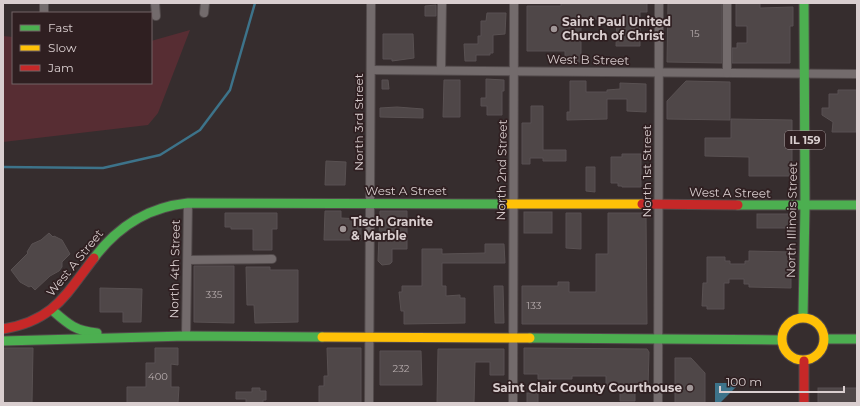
<svg xmlns="http://www.w3.org/2000/svg" width="860" height="406" font-family="Montserrat,sans-serif">
<style>
.green{fill:#572d33}
.water{fill:#3d738a}
.lines{fill:none;stroke-linecap:round;stroke-linejoin:round}
.stream{stroke:#3d738a;stroke-width:2.5}
.building{fill:#4f4748;stroke:#595152}
.street-casing{stroke:#524a4b;stroke-width:10}
.fast-casing{stroke:#524a4b;stroke-width:11}
.slow-casing{stroke:#524a4b;stroke-width:11}
.jam-casing{stroke:#524a4b;stroke-width:11}
.street{stroke:#736b6c;stroke-width:8}
.fast{stroke:#4caf50;stroke-width:9}
.slow{stroke:#ffc107;stroke-width:9}
.jam{stroke:#c62828;stroke-width:9}
.poi-dot{fill:#a09697;stroke:#2f1f21;stroke-width:1.5}
.labels{text-anchor:middle;stroke-width:3.5;stroke-linejoin:round;paint-order:stroke}
.number-label{font-size:10px;fill:#b6acad}
.shield{fill:#2f1f21;stroke:#a69a9b;stroke-width:1}
.shield-label{font-size:11px;font-weight:bold;fill:#d9cecf}
.poi-label{font-size:12px;font-weight:bold;fill:#d9cecf;stroke:#2f1f21;text-anchor:start}
.street-label{font-size:12px;fill:#d9cecf;stroke:#2f1f21}
</style>
<rect width="100%" height="100%" fill="#362d2e"/>
<path class="green" d="M190 30 158 113 148 125 3 142V36L13 37V83H151V41Z"/>
<path class="water" d="M715 383H740L720 403H715Z"/>
<g class="lines">
<path class="stream" d="M3 167 103 168 160 155 200 130 230 90 255 3"/>
</g>
<g class="building">
<path d="M561 3H647V12H640V46H616L617 19H581V62H565V51H527V6H561Z"/>
<path d="M668 3H722V63L667 62Z"/>
<path d="M736 3H760V8L793 7V26H790V63H732V48H737V43H747V26H736Z"/>
<path d="M436 5V16H425V6Z"/>
<path d="M487 13H506L505 34 493 35V53H490V55H476V61H465L464 44H478V36H481V21H486Z"/>
<path d="M383 34H413L414 58 392 61V59H383Z"/>
<path d="M486 79 504 80V91H502V115H487V106H481V98H486Z"/>
<path d="M382 80H388L389 89H382Z"/>
<path d="M444 80H460V117H443Z"/>
<path d="M570 81H586V92H607V90L620 89V83L646 84V112L627 111V99H607V119L567 120V112H570Z"/>
<path d="M686 81 730 82V120L667 119V101Z"/>
<path d="M838 90H857L856 132H832L833 122 822 115V108H829V94H838Z"/>
<path d="M531 106H543V150H566V161H543V158H530V164H522V123H531Z"/>
<path d="M397 107 423 109V118L380 117V108Z"/>
<path d="M731 119 792 120V176H749V157L705 156V138H731Z"/>
<path d="M622 154H641V187H622V186H618V183H611V157H622Z"/>
<path d="M326 161 346 162 345 185H325Z"/>
<path d="M586 167H595V192L586 191Z"/>
<path d="M325 211H341V218L361 219V240H324Z"/>
<path d="M380 211H407V249H392V262L390 264 382 265 378 261Z"/>
<rect x="524" y="212" width="28" height="21"/>
<path d="M225 213H277V229H272V250H253V229H231V227H225Z"/>
<path d="M566 213H581V249L566 248Z"/>
<path d="M608 213H646L647 324H522V286H558V282H569V292H596V254H608Z"/>
<rect x="757" y="214" width="34" height="14"/>
<path d="M49 233 53 237 54 236 62 240 70 254 62 262V267L59 271 50 276 35 290 31 286 29 287 20 282 11 270 28 253 27 252 32 244 41 240Z"/>
<path d="M485 244H504L505 263H442V286H446V296L460 295V298H465V323L404 324V311H401L399 292H402V286H422V249H442V254L485 253Z"/>
<path d="M749 251 791 252V288L749 287V284H744V279H729V283H724V309H707V306H702L703 283H707V257H725V261H730V264H745V261H749Z"/>
<path d="M194 266H234V323L194 322Z"/>
<path d="M246 267H270V270H298V322L255 323 254 305H247Z"/>
<path d="M494 286H503L504 323H495Z"/>
<path d="M100 288 142 289 141 322H123V312H100Z"/>
<path d="M3 348H33L32 403H3Z"/>
<path d="M155 348H178V365L171 364V387H179L178 403H127V387H146V363H155Z"/>
<path d="M327 348H361V403H319V386H324V376H328Z"/>
<path d="M524 348 647 349 649 352 648 387H635V401H620V387L606 386V376H572V379H538V374H524Z"/>
<path d="M438 349H504V375H490V362H475L474 403H437Z"/>
<path d="M380 351H421L422 385H380Z"/>
<path d="M675 358H691L705 373V403H675Z"/>
<path d="M252 388H260V391H266V400H263V403H246V399H236V392H252Z"/>
<rect x="818" y="388" width="39" height="15"/>
<rect x="527" y="393" width="11" height="10"/>
</g>
<g class="lines">
<defs>
<g id="street">
<path d="M155 3 156 16"/>
<path d="M44 13V3"/>
<path d="M204 13 205 3"/>
<path d="M371 70 857 74"/>
<path d="M441 70 442 3"/>
<path d="M727 73V3"/>
<path d="M188 260 272 259"/>
<path d="M186 336 188 203"/>
<path d="M369 403 371 3"/>
<path d="M513 403 514 3"/>
<path d="M658 403 659 3"/>
</g>
<g id="fast">
<path d="M738 205H857"/>
<path d="M94 258C118 226 148 207 188 203L503 204"/>
<path d="M52 310C68 324 75 331 97 333"/>
<path d="M803 317 805 206 804 3"/>
<path d="M530 338 781 340"/>
<path d="M825 339H857"/>
<path d="M3 341 186 336 322 337"/>
</g>
<g id="slow">
<path d="M503 204H642"/>
<circle cx="803" cy="339" r="21"/>
<path d="M322 337 530 338"/>
</g>
<g id="jam">
<path d="M642 204 738 205"/>
<path d="M3 329C54 321 66 294 94 258"/>
<path d="M804 361V403"/>
</g>
</defs>
<use href="#street" class="street-casing"/>
<use href="#fast" class="fast-casing"/>
<use href="#slow" class="slow-casing"/>
<use href="#jam" class="jam-casing"/>
<use href="#street" class="street"/>
<use href="#fast" class="fast"/>
<use href="#slow" class="slow"/>
<use href="#jam" class="jam"/>
</g>
<g class="poi-dot">
<circle cx="554" cy="29" r="4"/>
<circle cx="343" cy="229" r="4"/>
<circle cx="690" cy="388" r="4"/>
</g>
<g class="labels">
<g class="number-label">
<text x="695" y="37">15</text>
<text x="214" y="298">335</text>
<text x="534" y="309">133</text>
<text x="401" y="372">232</text>
<text x="158" y="380">400</text>
</g>
<rect class="shield" x="785" y="131" width="40" height="18" rx="3"/>
<g class="shield-label">
<text x="805" y="144">IL 159</text>
</g>
<g class="poi-label">
<text x="562" y="26">Saint Paul United<tspan x="562" dy="14">Church of Christ</tspan></text>
<text x="351" y="226">Tisch Granite<tspan x="351" dy="14">&amp; Marble</tspan></text>
<text x="682" y="392" text-anchor="end">Saint Clair County Courthouse</text>
</g>
<g class="street-label">
<text transform="translate(588 60) rotate(1)" y="4">West B Street</text>
<text transform="translate(359 122) rotate(-90)" y="4">North 3rd Street</text>
<text transform="translate(502 170) rotate(-89)" y="4">North 2nd Street</text>
<text transform="translate(647 171) rotate(-90)" y="4">North 1st Street</text>
<text x="406" y="195">West A Street</text>
<text transform="translate(730 193) rotate(1)" y="4">West A Street</text>
<text transform="translate(792 220) rotate(-89)" y="4">North Illinois Street</text>
<text transform="translate(75 263) rotate(-51)" y="4">West A Street</text>
<text transform="translate(175 269) rotate(-89)" y="4">North 4th Street</text>
</g>
</g>
<rect width="860" height="406" fill="none" stroke="#d9cecf" stroke-width="8"/>
<rect x="12" y="12" width="140" height="72" fill="#2f1f21" stroke="#736567"/>
<rect x="20" y="25" width="20" height="6" fill="#4caf50" stroke="#736567"/>
<text x="48" y="32" font-size="12" fill="#d9cecf">Fast</text>
<rect x="20" y="45" width="20" height="6" fill="#ffc107" stroke="#736567"/>
<text x="48" y="52" font-size="12" fill="#d9cecf">Slow</text>
<rect x="20" y="65" width="20" height="6" fill="#c62828" stroke="#736567"/>
<text x="48" y="72" font-size="12" fill="#d9cecf">Jam</text>
<path d="M720 386v6h124v-6" fill="none" stroke="#d9cecf" stroke-width="2"/>
<text x="726" y="386" font-size="12" fill="#d9cecf" stroke="#2f1f21" stroke-width="3" paint-order="stroke">100 m</text>
</svg>
